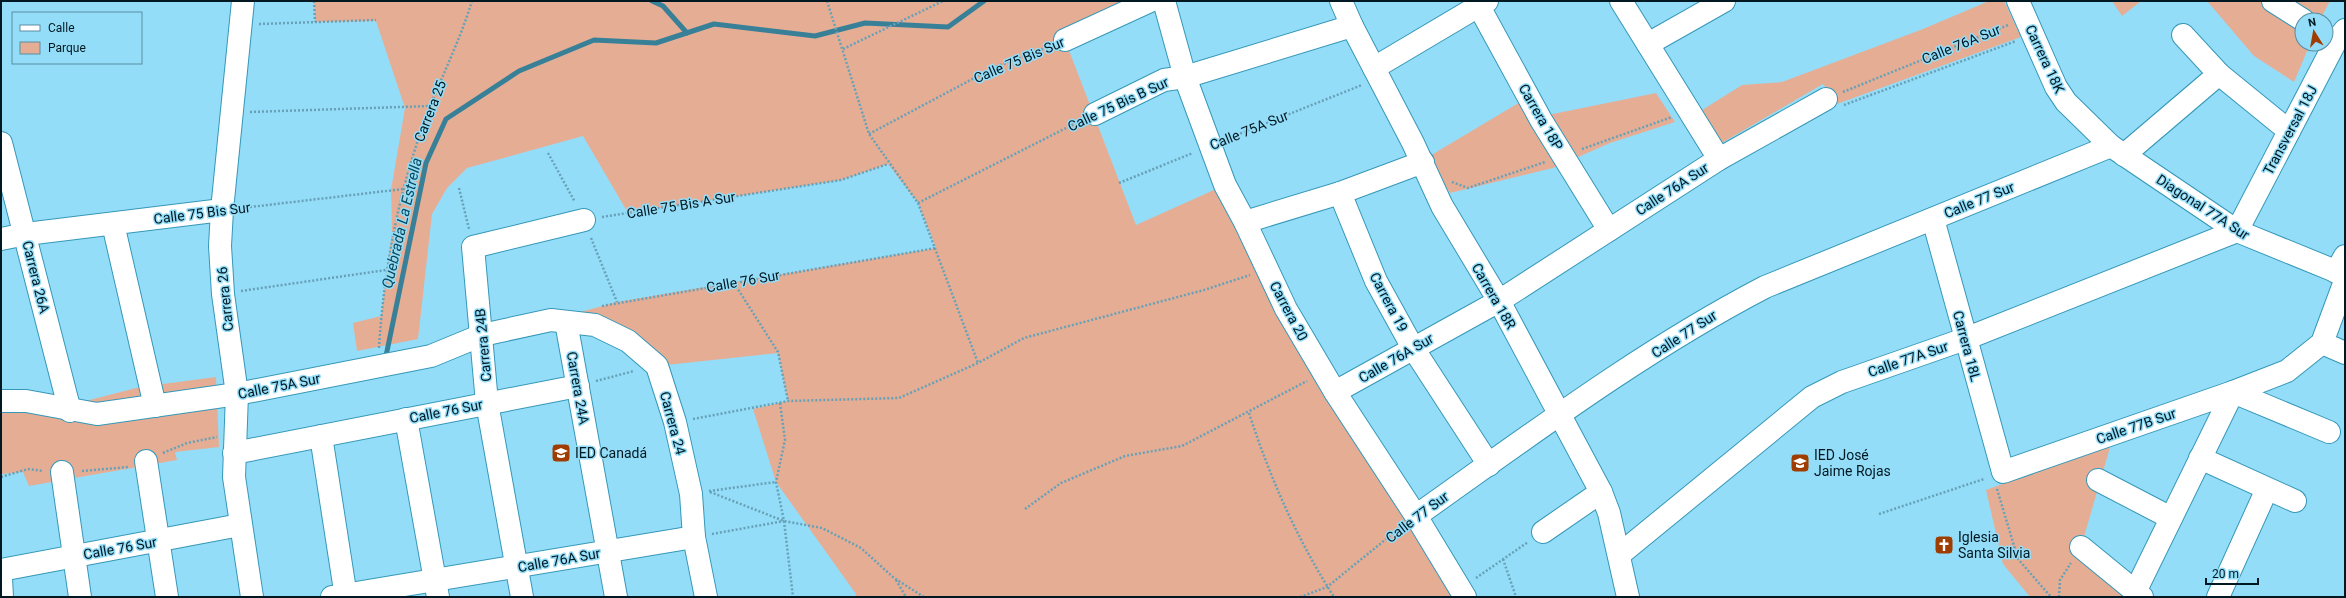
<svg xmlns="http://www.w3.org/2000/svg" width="2346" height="598" font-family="Roboto,sans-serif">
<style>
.green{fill:#e6ad95}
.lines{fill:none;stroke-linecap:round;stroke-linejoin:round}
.stream{stroke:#388098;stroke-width:5}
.minor-casing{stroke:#3598b8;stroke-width:24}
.path{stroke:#67a1b7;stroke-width:2.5;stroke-dasharray:2 2;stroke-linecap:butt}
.minor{stroke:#fff;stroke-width:22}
.labels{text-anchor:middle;stroke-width:3;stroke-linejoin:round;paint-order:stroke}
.street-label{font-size:14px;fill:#001821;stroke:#94ddf8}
.poi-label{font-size:14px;fill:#001821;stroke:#94ddf8;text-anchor:start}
.water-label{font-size:15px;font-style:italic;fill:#09485b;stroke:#94ddf8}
</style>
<rect width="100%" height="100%" fill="#94ddf8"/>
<g class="green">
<path d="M314 1H1162L1065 40 1136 225 1225 185 1465 597H855L856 594 776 482 753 409 788 401 778 353 657 366 648 357 551 320 617 302 936 248 918 203 888 164 841 180 628 213 583 136 467 168 447 188 432 214 418 339 357 351 353 323 381 316 392 232 391 190 405 108 376 21 315 22Z"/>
<path d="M1989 1H2004L2021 37 1837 104 1823 84 1720 144 1699 112 1742 85 1782 82 1923 29Z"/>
<path d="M2112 1H2141L2122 16Z"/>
<path d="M2207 1H2330L2320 20H2302V44H2310L2294 82 2254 56Z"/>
<path d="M1535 93 1548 115 1656 93 1675 122 1610 143 1553 168 1450 193 1428 157Z"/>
<path d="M216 377 219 447 175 452 177 460 29 486 23 472 1 474V412L74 404 140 387Z"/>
<path d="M2111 444 2081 547 2142 597H2030L2003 564 1986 490Z"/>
</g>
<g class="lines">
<g class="stream">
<path d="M652 1 663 6 687 33"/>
<path d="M386 356 426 163 446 119 519 71 594 40 656 43 714 24 815 36 865 23 948 27 984 1"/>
</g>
<defs>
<g id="minor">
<path d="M243 1 222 210 220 246 223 294 237 394 234 477 252 597"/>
<path d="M1164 1 1185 77 1225 185 1245 222 1286 309 1335 392 1416 516 1465 597"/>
<path d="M1341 1 1352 26 1413 143 1442 206 1499 301 1601 492 1609 513 1628 597"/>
<path d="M1476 1 1541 120 1609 230"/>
<path d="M1621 1 1719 159"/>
<path d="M2018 1 2056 87 2066 102 2111 146 2237 231 2345 275"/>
<path d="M2273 1 2303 20"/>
<path d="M2183 35 2219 74 2289 131"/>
<path d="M1065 40 1150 1"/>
<path d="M1648 44 1724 1"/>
<path d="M1374 68 1487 1"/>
<path d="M1095 114 1164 80 1185 77 1352 26"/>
<path d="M1 143 70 411"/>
<path d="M2124 155 2219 74"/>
<path d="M1340 193 1376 281 1413 348 1489 465"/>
<path d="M1933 219 2003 472 2233 392 2287 371 2322 343 2345 281"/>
<path d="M1245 222 1340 193 1423 162"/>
<path d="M113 224 155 406"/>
<path d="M1 239 26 234 222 210"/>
<path d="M2336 272 2345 256"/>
<path d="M566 322 616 597"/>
<path d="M2322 343 2345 353"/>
<path d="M1335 392 1499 301 1719 159 1826 99"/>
<path d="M1 401H26L97 414 237 394 431 356 482 335 551 320 595 325 628 341 657 366 675 422 691 494 694 537 706 597"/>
<path d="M406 419 438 597"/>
<path d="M321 436 346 597"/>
<path d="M234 453 578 386"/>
<path d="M2200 458 2295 501"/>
<path d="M146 461 167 597"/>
<path d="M62 472 80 597"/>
<path d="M2098 480 2171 518"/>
<path d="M1416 516C1529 436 1642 351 1765 287L2111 146"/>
<path d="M1543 532 1601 492"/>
<path d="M2081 547 2142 597"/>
<path d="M1619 555 1812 397 1842 382 1965 339 2237 231 2336 41 2345 30"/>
<path d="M1 570 240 525"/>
<path d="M1 578 2 597"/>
<path d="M2135 592 2233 392 2329 432"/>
<path d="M332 597 694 537"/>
<path d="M522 597 487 403 473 247 584 220"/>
<path d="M2218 597 2267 489"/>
</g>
</defs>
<use href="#minor" class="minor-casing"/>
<g class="path">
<path d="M314 1 315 22"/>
<path d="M827 1 869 134 918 203 978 363"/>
<path d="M259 24 376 20"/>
<path d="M843 49 943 1"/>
<path d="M1843 92 2008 25"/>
<path d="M1844 105 2016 41"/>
<path d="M250 112 431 106"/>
<path d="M869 134 995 67 1048 47"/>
<path d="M1229 138 1362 85"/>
<path d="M1582 149 1672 117"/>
<path d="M548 153 575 202"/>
<path d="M1452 182 1468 188 1545 162"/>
<path d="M1119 183 1193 153"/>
<path d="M459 188 469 229"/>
<path d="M918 203 1078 122"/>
<path d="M242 208 403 189"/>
<path d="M602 217 841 180 888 164"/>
<path d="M591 238 617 302"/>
<path d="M734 283 778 352 788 401"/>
<path d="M241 291 386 270"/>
<path d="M602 306 936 248"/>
<path d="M379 348C384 267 399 190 427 114 442 76 460 40 472 1"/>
<path d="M596 381 634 371"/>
<path d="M780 403 785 440 776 482 784 521 793 597"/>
<path d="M1249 413C1270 478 1297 539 1334 597"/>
<path d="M693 419 788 401 899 398 978 363 1024 338 1204 290 1250 275"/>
<path d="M163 453 187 443 217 437"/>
<path d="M82 471 128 467"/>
<path d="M1 477 28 469 43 471"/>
<path d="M1997 489 2018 559 2051 597"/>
<path d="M709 491 776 482"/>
<path d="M710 492 784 521 822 528 861 548 894 578 924 597"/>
<path d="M1025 509 1061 483 1125 456 1182 446 1307 381"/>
<path d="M1879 514 1984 479"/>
<path d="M712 534 784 521"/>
<path d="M1503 559 1516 597"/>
<path d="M1476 578 1528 542"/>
<path d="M896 580 906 597"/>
<path d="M1300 597 1327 587 1401 527"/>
<path d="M2059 597 2060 580 2071 563"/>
</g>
<use href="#minor" class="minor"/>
</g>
<defs>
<symbol id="school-square" viewBox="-11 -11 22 22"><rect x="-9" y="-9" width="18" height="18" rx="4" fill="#9f3c00" stroke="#94ddf8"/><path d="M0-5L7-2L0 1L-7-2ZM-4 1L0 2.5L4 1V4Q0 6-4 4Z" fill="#fff"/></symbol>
<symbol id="church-square" viewBox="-11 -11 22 22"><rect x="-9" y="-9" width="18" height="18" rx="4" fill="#9f3c00" stroke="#94ddf8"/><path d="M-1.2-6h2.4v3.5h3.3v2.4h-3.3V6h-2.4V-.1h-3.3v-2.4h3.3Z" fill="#fff"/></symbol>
</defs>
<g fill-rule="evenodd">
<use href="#school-square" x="550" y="442" width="22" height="22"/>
<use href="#school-square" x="1789" y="452" width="22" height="22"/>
<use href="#church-square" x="1933" y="534" width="22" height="22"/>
</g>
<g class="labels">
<g class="street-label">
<text transform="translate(1961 44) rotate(-22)" y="5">Calle 76A Sur</text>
<text transform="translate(2045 59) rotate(65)" y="5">Carrera 18K</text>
<text transform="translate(1019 60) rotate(-23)" y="5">Calle 75 Bis Sur</text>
<text transform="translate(1118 104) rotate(-25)" y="5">Calle 75 Bis B Sur</text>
<text transform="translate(430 111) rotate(-69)" y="5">Carrera 25</text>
<text transform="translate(1541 117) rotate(60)" y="5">Carrera 18P</text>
<text transform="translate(1249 130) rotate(-22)" y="5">Calle 75A Sur</text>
<text transform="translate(2290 130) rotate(-62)" y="5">Transversal 18J</text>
<text transform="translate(1672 189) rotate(-33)" y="5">Calle 76A Sur</text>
<text transform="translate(1979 200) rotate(-22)" y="5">Calle 77 Sur</text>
<text transform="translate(681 205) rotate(-9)" y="5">Calle 75 Bis A Sur</text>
<text transform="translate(2203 207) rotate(33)" y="5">Diagonal 77A Sur</text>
<text transform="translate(202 213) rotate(-7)" y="5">Calle 75 Bis Sur</text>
<text transform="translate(36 277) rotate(76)" y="5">Carrera 26A</text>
<text transform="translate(743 281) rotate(-10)" y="5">Calle 76 Sur</text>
<text transform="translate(1494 296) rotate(60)" y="5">Carrera 18R</text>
<text transform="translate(225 299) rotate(-96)" y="5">Carrera 26</text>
<text transform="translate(1389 302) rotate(62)" y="5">Carrera 19</text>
<text transform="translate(1289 311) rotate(62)" y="5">Carrera 20</text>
<text transform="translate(1684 334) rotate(-33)" y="5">Calle 77 Sur</text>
<text transform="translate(483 345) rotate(-95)" y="5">Carrera 24B</text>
<text transform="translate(1967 346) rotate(75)" y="5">Carrera 18L</text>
<text transform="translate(1396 358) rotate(-30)" y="5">Calle 76A Sur</text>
<text transform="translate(1908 359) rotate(-19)" y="5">Calle 77A Sur</text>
<text transform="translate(279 386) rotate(-11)" y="5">Calle 75A Sur</text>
<text transform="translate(578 388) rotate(80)" y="5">Carrera 24A</text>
<text transform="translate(446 411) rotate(-11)" y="5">Calle 76 Sur</text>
<text transform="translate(673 423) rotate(75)" y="5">Carrera 24</text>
<text transform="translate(2136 426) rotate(-19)" y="5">Calle 77B Sur</text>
<text transform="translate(1417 517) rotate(-37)" y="5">Calle 77 Sur</text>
<text transform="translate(120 548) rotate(-10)" y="5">Calle 76 Sur</text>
<text transform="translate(559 560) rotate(-10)" y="5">Calle 76A Sur</text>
</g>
<g class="poi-label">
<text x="575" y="458">IED Canadá</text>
<text x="1814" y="460">IED José<tspan x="1814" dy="16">Jaime Rojas</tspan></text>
<text x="1958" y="542">Iglesia<tspan x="1958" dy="16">Santa Silvia</tspan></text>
</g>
<g class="water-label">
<text transform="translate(402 223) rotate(-77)" y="5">Quebrada La Estrella</text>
</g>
</g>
<rect width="2346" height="598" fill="none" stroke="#001821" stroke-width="4"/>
<rect x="12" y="12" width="130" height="52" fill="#94ddf8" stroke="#598ea2"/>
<rect x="20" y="25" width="20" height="6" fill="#ffffff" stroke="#598ea2"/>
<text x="48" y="32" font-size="12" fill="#001821">Calle</text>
<rect x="20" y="42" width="20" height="12" fill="#e6ad95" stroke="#598ea2"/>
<text x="48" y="52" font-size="12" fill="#001821">Parque</text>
<g transform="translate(2314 32) rotate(349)"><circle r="19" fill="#94ddf8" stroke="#598ea2"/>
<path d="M0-3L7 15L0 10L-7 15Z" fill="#9f3c00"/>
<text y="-6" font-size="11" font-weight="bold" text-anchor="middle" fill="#001821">N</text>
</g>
<path d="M2206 578v6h52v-6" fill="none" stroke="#001821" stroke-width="2"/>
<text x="2212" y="578" font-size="12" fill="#001821" stroke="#94ddf8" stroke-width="3" paint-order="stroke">20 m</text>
</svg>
